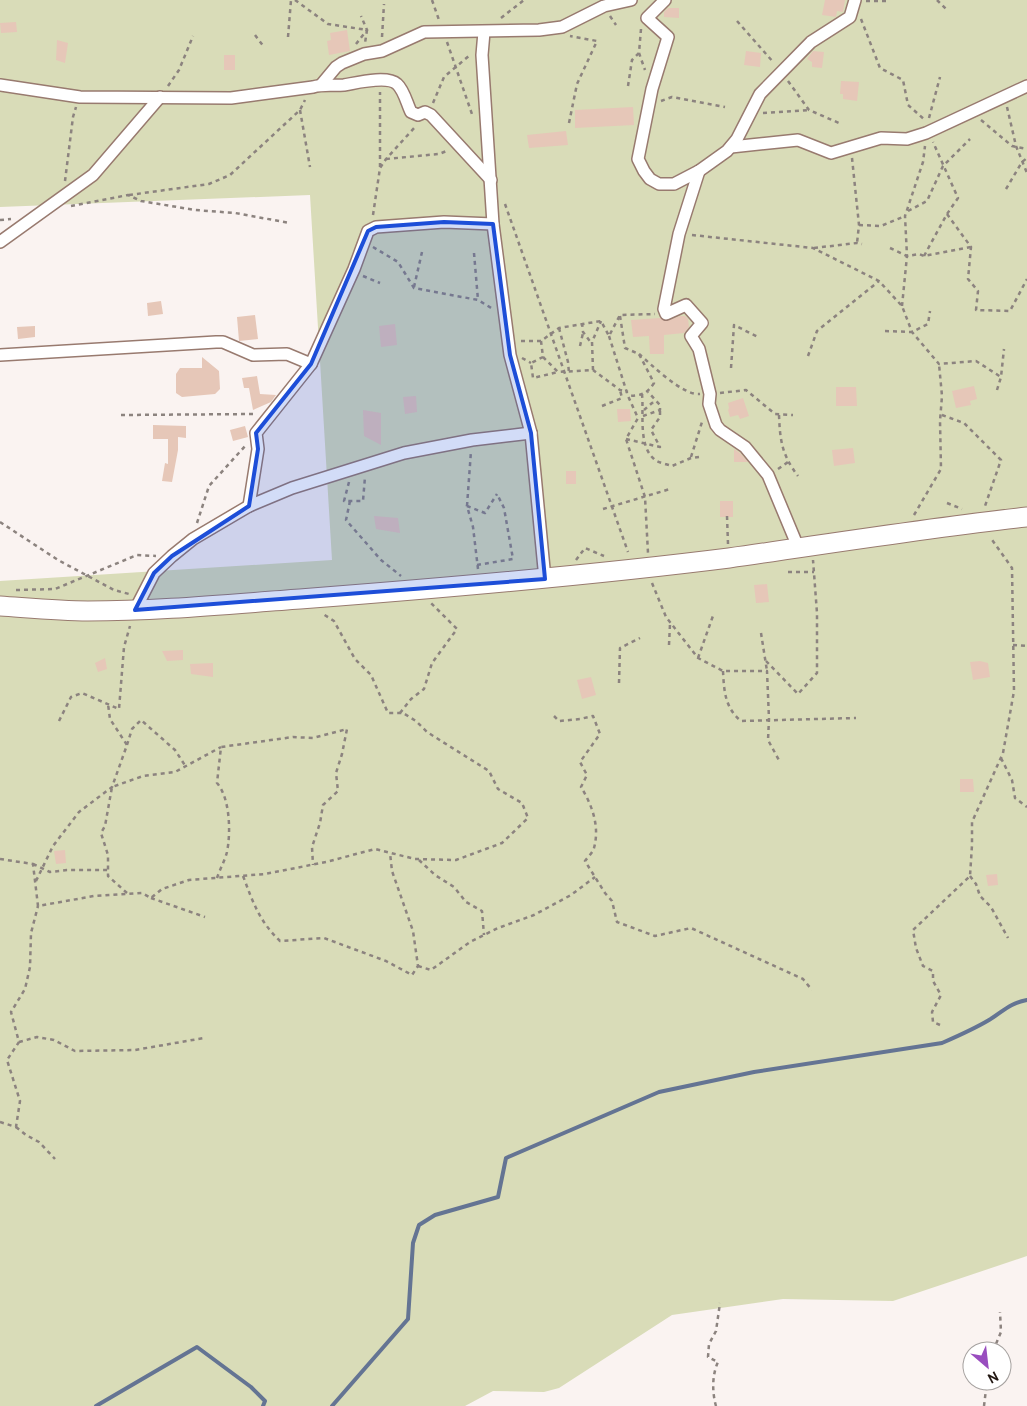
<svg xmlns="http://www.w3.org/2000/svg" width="1027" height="1406" font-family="Overpass,sans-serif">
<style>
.green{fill:#d9dcb8}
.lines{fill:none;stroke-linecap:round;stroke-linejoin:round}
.stream{stroke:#647493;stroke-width:4}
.building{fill:#e6c7b8}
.street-casing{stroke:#987a6f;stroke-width:14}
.primary-casing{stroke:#987a6f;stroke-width:21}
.path{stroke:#8c837f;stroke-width:2.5;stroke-dasharray:4 4;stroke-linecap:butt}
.street{stroke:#fff;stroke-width:11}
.primary{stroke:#fff;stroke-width:19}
.marked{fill:#1d4ed8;fill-opacity:0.2;stroke:#1d4ed8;stroke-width:4;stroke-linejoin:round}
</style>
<rect width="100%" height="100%" fill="#faf3f1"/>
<path class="green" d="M0 0H1027V1256L893 1301 783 1299 672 1315 559 1388 544 1392 493 1391 465 1406H0V581L332 560 310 195 0 207Z"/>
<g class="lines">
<g class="stream">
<path d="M96 1406 197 1347 251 1387 265 1401 263 1406"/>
<path d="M332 1406 408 1319 413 1243 419 1225 435 1215 498 1197 506 1158 659 1092 754 1072 942 1043C958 1036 974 1029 989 1020 1004 1011 1008 1004 1027 1000"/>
</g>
</g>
<g class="building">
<path d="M825 0H845L843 12 837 11 836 17 822 15Z"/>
<path d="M668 8H679V18L664 17V12Z"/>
<path d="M16 22 17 32 1 33 0 23Z"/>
<path d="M347 30 350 51 329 55 327 41 331 40 330 33Z"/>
<path d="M57 40 68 43 65 63 56 60Z"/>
<path d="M746 51 761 53 760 67 744 65Z"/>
<path d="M813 51 824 52 822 68 812 67V62L807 59Z"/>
<rect x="224" y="55" width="11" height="15"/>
<path d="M841 81 859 82 857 101 843 99V94H840Z"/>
<path d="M633 107 634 125 575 128V110Z"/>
<path d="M566 131 568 145 529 148 527 135Z"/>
<path d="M161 301 163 314 148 316 147 303Z"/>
<path d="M255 315 258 339 239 341 237 317Z"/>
<path d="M680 316H685L688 319 689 327 684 333 664 335V354H650L649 336 633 337 631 320 660 318 666 321Z"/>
<path d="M395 324 397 345 381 347 379 326Z"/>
<path d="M35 326V337L18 339 17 327Z"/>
<path d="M202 357 219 371 220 389 215 394 182 397 176 393V374L180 368H202Z"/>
<path d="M257 376 260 394 276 395 271 402 253 410 249 388H244L242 378Z"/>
<path d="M974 386 977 399 970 401 971 405 956 408 952 391Z"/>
<path d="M836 387H856L857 406H836Z"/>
<path d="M416 396 417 412 405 414 403 397Z"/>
<path d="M743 398 749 416 740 419 738 415 730 417 728 410 729 408 728 403Z"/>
<path d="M617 409H630L631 421 618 422Z"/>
<path d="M363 410 381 413V445L364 436Z"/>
<path d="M153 425 186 426V438L178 437V450L172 482 162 481 165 463 168 464V439H153Z"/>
<path d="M245 426 248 437 233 441 230 430Z"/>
<path d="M853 448 855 463 834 466 832 450Z"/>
<path d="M734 449 740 453 748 462H734Z"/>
<rect x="566" y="471" width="10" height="13"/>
<rect x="720" y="501" width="13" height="16"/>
<path d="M374 516 398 518 400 533 376 529Z"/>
<path d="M767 584 769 602 756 603 754 585Z"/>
<path d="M183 650V660L167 661 162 651Z"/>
<path d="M105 658 107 669 98 672 95 663Z"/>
<path d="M980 661 988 663 990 677 973 680 970 662Z"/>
<path d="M213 663V677L191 674 190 664Z"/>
<path d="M591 677 596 695 582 699 577 680Z"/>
<path d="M960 779H973L974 792H960Z"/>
<path d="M65 850 66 863 56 864 54 851Z"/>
<path d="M997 874 998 885 988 886 986 875Z"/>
</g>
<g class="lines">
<defs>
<g id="street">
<path d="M665 0 647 18 668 37 652 89 638 159 644 171 650 179 659 184H674L699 171 727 151 737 139 760 94 811 42 850 17 855 0"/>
<path d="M484 32 482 55 493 224 510 355 531 433 545 579"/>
<path d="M0 85 80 97 231 98 313 87C323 84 333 86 344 85 356 83 387 75 397 84 404 90 407 104 411 112L418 115 425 112 431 115 491 180"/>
<path d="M321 85 336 67 342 63 364 54 382 51 424 32 539 30 562 27 604 6 631 0"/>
<path d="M731 147 798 140 831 153 881 138 907 139 926 133 1027 86"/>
<path d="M699 171 679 234 664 309 666 314 686 305 702 323 691 336 699 349 710 394 709 404 716 425 720 430 745 447 768 475 798 547"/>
<path d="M0 242 93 175 160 97"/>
<path d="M0 355 216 342H223L253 355 287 354 311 364"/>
<path d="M249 506 258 449 256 433 311 364 354 269 368 231 376 227 444 222 493 224"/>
<path d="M135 610 154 573 172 556 193 539 249 506 292 488 404 453 472 440 531 433"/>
</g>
<path id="primary" d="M0 606C29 608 59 611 88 611 159 611 230 604 300 599 444 588 586 576 729 558 828 544 927 528 1027 517"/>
</defs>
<use href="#street" class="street-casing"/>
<use href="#primary" class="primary-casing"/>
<g class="path">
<path d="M295 0 328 24 367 30 365 43"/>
<path d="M432 0 439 20"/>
<path d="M937 0 947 10"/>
<path d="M866 1H887"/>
<path d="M610 16 616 25"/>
<path d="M501 18 524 0"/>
<path d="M861 19 880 68 903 80 908 105 925 120"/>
<path d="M737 21 774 63"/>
<path d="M641 29 639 53 645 70"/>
<path d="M255 35 264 47"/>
<path d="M288 37 291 0"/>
<path d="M382 37 384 4"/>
<path d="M447 42 473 117"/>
<path d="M356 44 367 30 361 16"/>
<path d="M788 81 809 110 839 123"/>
<path d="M168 86 179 70 193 36"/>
<path d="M628 86 632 60 639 53"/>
<path d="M661 101 672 97 725 107"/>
<path d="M433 103 444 77 470 55"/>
<path d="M1007 107 1016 146 1027 173"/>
<path d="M300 110 310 167"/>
<path d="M763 113 809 110"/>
<path d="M929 118 940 77"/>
<path d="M981 120 1012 146 1027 149"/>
<path d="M569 123 577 84 597 41 570 36"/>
<path d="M852 158 859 225 857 243"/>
<path d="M386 159 439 154 449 150"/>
<path d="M380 167V92"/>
<path d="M65 181 73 117 76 107"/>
<path d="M1006 189 1022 162 1027 158"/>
<path d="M129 195 209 184 230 175 300 110 305 100"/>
<path d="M505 204 628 552"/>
<path d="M71 206 128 195 141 201 195 210 235 213 290 223"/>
<path d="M908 211 927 201 943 166 970 139"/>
<path d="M947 214 971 247 968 279 978 291 976 310 1010 311 1027 279"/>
<path d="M373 215 380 168 386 159 415 127"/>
<path d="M0 220 11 219"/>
<path d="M859 225 881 226 905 216"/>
<path d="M692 235 813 248 879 281 902 306 912 332 939 364 976 361 1001 377"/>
<path d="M373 247 398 262 414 288 478 300 493 309"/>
<path d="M814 248 857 243 862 244"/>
<path d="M890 248 907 256 919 254 924 256 971 247"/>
<path d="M474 253 478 300"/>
<path d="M924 256 947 214 958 198 933 142"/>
<path d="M363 276 380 283"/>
<path d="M414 287 422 252"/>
<path d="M902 306 907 256 905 216 923 162 925 146"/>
<path d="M620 316 625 348 639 354 654 383C646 395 642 395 628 396"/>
<path d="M582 323 583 332 592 344"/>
<path d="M559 328 568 362 569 373"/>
<path d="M885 331 912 332 928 324 930 311"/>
<path d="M609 336 628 396 638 418 626 439 645 497 648 553"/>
<path d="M521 341H541L559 328 601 321 609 336 620 315 655 314"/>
<path d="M541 341 543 357 531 363 533 378 558 372"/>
<path d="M580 346 583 333"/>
<path d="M639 354C652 365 683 396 700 394"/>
<path d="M808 356 817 331 879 281"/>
<path d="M543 357 558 372 593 370 620 390 628 392"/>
<path d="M522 358 531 363"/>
<path d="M731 368 734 325 758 337"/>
<path d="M593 370 592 342 601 321"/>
<path d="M997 390 1001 377 1004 349"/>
<path d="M720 393 746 390 775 414 793 415"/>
<path d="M642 394C644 414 638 445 654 459 658 463 667 464 672 466L691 458 699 457"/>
<path d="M602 406 622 398 620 390"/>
<path d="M644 410 652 403 657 402"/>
<path d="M121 415 257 414"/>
<path d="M779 415C780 441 782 455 798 476"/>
<path d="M942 415 964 423 1001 460 985 506"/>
<path d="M643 416 660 410V405L648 392"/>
<path d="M626 439 660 447 651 430 660 417V410"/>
<path d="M691 457 702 422"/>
<path d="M778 469 788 462"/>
<path d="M349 482 344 501H363L365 477"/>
<path d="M350 501 346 520 381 560 401 576"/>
<path d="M947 503 962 509"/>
<path d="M467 506 471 451"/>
<path d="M603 509 670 489"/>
<path d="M914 515 941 469 940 421 942 396 939 364"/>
<path d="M727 516 728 544"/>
<path d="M0 522 58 560 114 590 129 594"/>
<path d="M197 523 209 486 246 445"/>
<path d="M576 560 585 548 604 556"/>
<path d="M477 565 513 559 504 508 497 494"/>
<path d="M478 569 473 527 467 506 485 513 497 494"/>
<path d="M788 572H814"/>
<path d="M652 583 666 617 698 658 723 671H767L769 719 768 740 780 762"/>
<path d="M16 590 55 589 137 555 156 556"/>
<path d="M761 633 767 671"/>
<path d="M669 645 670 624"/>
<path d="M1013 645 1027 646"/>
<path d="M698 658 714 613"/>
<path d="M766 661 798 694 817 673V613L813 560"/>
<path d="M723 671C724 691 725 708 741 721L856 718"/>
<path d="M619 683 620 648 640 638"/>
<path d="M400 713 411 699 424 689 432 663 457 629 431 603"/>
<path d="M554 716 559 721 580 719 593 716 600 734 580 762 587 775 581 787C592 805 600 826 594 848 593 852 588 857 585 861L605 893 612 901 617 922 655 936 691 928 803 979 812 990"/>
<path d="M59 721 71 697 82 693 119 709 124 647 130 626"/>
<path d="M127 745 132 729 141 720 175 750 186 767"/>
<path d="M1001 758 1012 780 1015 798 1027 807"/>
<path d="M0 859 33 864 38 906 94 896 142 893 151 898 162 889 189 880 265 874 326 862 375 849 415 859 456 860 502 843 528 818 522 803 498 789 489 771 427 732 416 721 403 713H388L371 675 355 659 334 621 323 614"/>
<path d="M419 860 435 875 454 887 466 902 482 911 484 935"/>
<path d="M33 864 50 872 67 870H108"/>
<path d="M243 876C253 902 259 921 280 941L324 938 386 961 412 975 418 966 413 931 392 871 390 853"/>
<path d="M970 876 976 884 980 896 991 907 1008 938"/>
<path d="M217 878C220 869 225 860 227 852 231 832 230 798 217 783L221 747 293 737 313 738 347 729 342 754 336 773 338 791 323 805 320 823 312 847 313 865"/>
<path d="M36 881 53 846 79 812 112 787 127 745 110 719 108 704"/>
<path d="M127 893 108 876V855L101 833 105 826 112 787 143 776 175 772 221 747"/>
<path d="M151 898 205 917"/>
<path d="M418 966 431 970 470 942 498 928 534 915 571 895 595 877"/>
<path d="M940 1025 933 1022 932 1012 941 995 933 981V971L923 966 916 948 913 930 970 876 972 845V822L1003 753 1014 691 1012 568 990 537"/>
<path d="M19 1042 37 1037 54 1040 75 1051 135 1050 204 1038"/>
<path d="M0 1122 16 1127 20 1101 7 1060 19 1042 11 1012 25 989 30 967 31 933 38 906"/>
<path d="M16 1127 26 1135 39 1142 55 1159"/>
<path d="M993 1351 1001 1332 1000 1312"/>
<path d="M716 1406C712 1392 712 1375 718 1362L708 1357 709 1344 716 1331 720 1303"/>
<path d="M984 1406 987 1381"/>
</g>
<use href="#street" class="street"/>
<use href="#primary" class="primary"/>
</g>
<path class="marked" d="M444 222 493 224 510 355 531 433 545 579 135 610 154 573 172 556 249 506 258 449 256 433 311 364 368 231 376 227Z"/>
<g transform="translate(987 1366) rotate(152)"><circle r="24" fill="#ffffff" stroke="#a6a2a0"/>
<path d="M0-4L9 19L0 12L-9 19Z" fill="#994dbf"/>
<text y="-8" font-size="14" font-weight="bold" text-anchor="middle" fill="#211611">N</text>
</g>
</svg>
